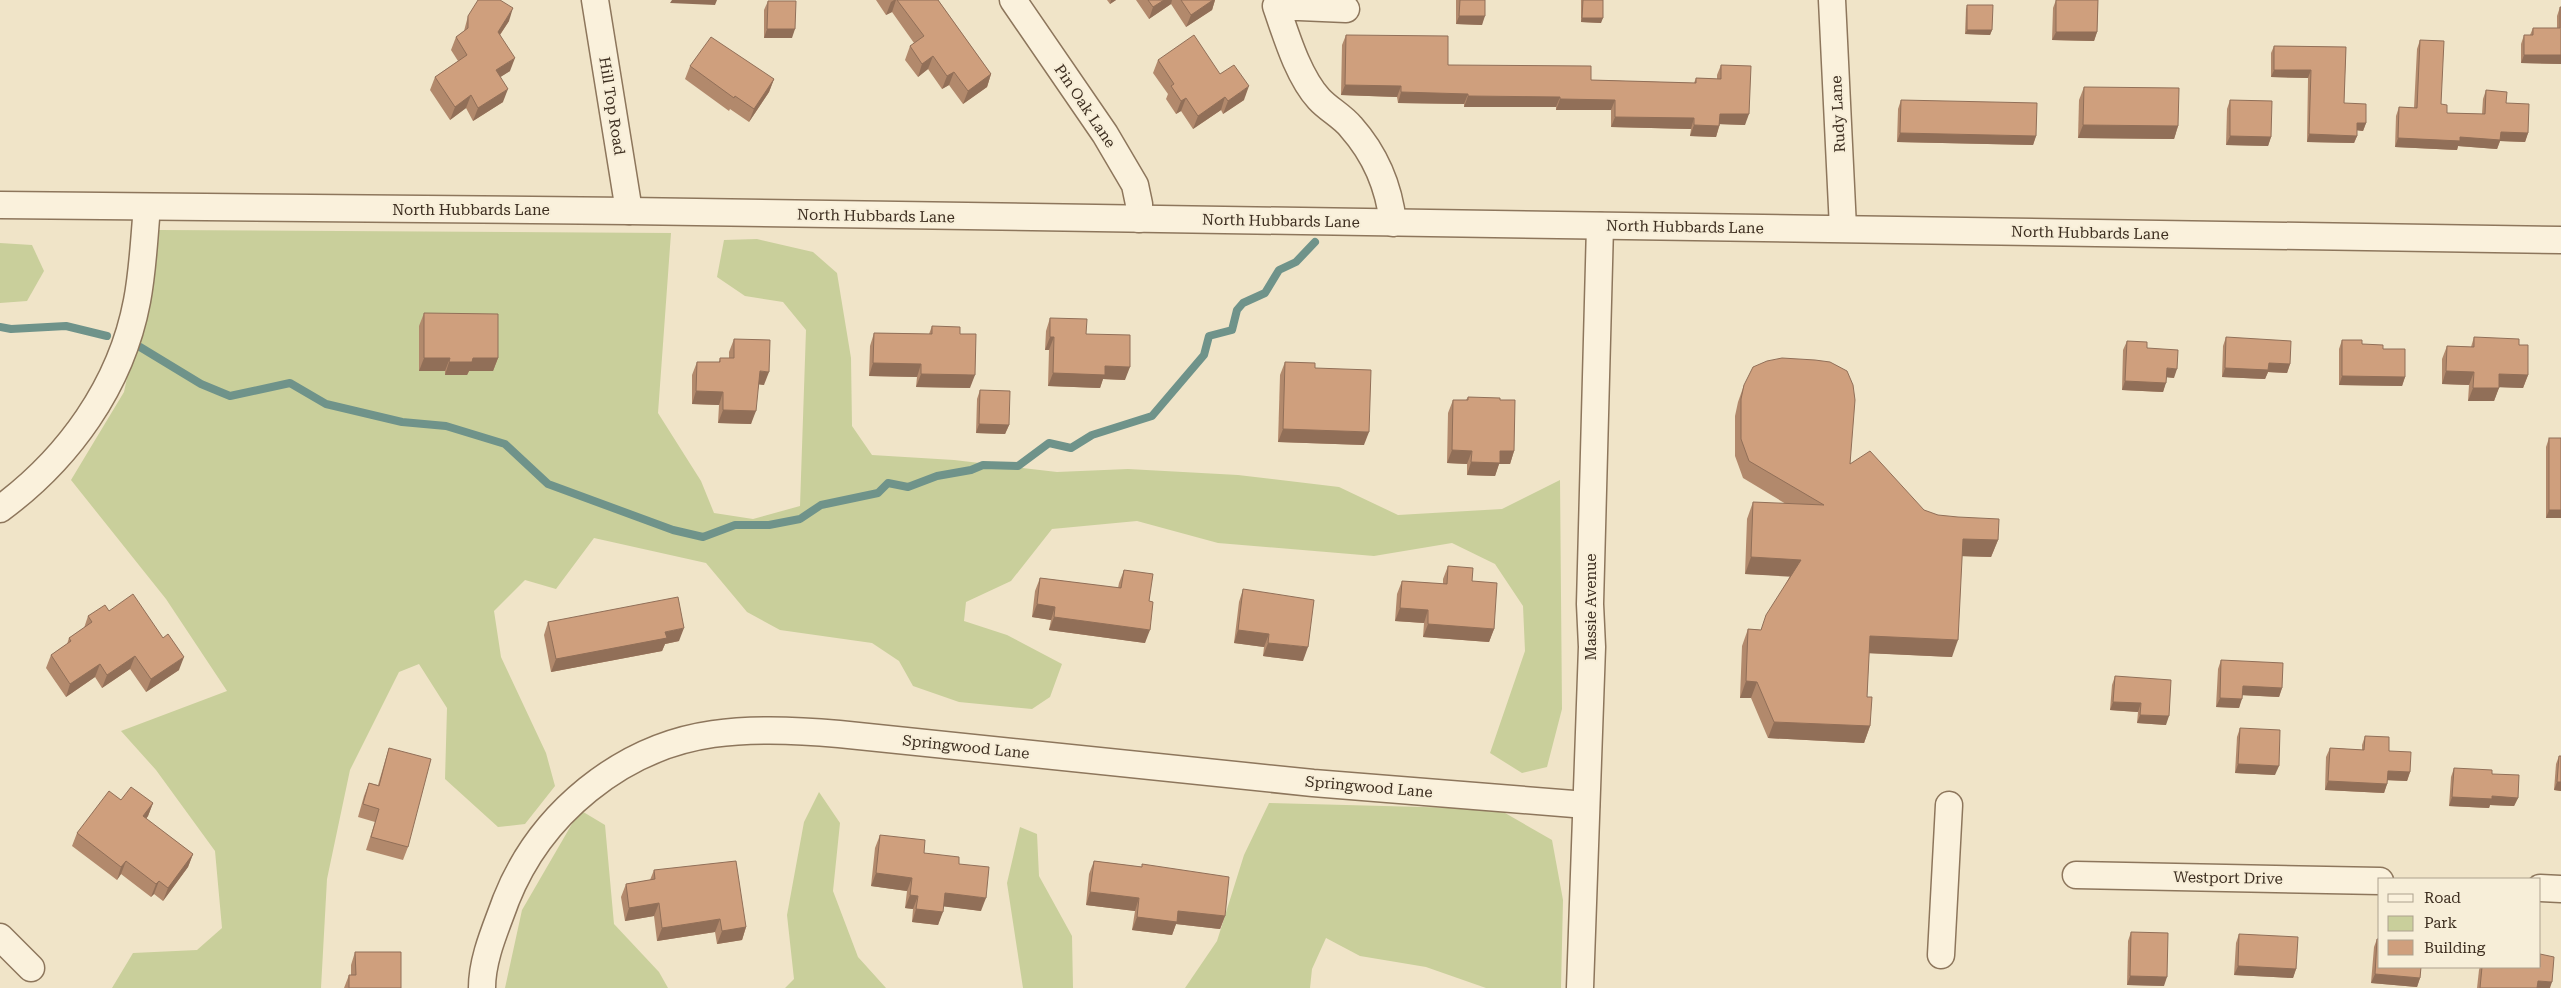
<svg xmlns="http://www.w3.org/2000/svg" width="2561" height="988" font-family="'Roboto Serif',serif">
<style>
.green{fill:#c9cf9b}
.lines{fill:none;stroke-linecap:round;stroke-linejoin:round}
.stream{stroke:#6f938a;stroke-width:8}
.minor-casing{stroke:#8d765c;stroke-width:29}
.minor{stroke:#faf1dc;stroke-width:26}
.wall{fill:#b2896c}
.shaded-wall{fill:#916f58}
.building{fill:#cf9f7d;stroke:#916f58}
.labels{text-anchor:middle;stroke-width:4;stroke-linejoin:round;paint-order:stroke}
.street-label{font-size:15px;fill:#3d2e20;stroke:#f7eed8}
</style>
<rect width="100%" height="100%" fill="#f0e4c8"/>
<g class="green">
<path d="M159 230 671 233 658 413 701 481 714 513 753 519 800 506 806 330 783 302 745 296 717 277 724 240 757 239 813 252 837 273 851 358 852 426 872 455 954 460 1057 472 1128 469 1238 475 1339 487 1398 515 1502 509 1560 480 1562 709 1547 767 1522 773 1490 753 1525 651 1523 606 1495 564 1452 543 1374 556 1218 543 1137 521 1052 529 1011 581 966 602 964 621 1007 635 1062 664 1050 697 1032 709 959 702 913 686 899 661 872 643 780 630 747 612 706 563 594 538 556 589 525 580 494 611 501 657 546 753 555 786 525 824 498 827 445 779 447 708 419 664 399 672 350 770 327 879 321 988H112L133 953 197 950 222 928 215 851 156 770 121 731 227 691 166 599 71 480 124 392Z"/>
<path d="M0 243 32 245 44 271 27 301 0 303Z"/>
<path d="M819 792 840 823 833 891 858 957 886 988H785L794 979 787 915 804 822Z"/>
<path d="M1269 803 1498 809 1552 840 1563 900 1561 988H1486L1426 967 1360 956 1326 938 1312 969 1310 988H1185L1217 941 1244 855Z"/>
<path d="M580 810 605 825 614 924 659 972 668 988H505L522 910Z"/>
<path d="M1020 827 1037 834 1039 876 1072 936 1073 988H1023L1007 883Z"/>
</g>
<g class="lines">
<g class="stream">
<path d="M0 327 11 329 66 326 107 336"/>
<path d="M140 347 201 384 230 396 290 383 326 404 402 422 446 426 505 444 548 484 673 530 703 537 735 525H769L800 519 821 505 878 493 888 483 908 487 937 476 971 470 983 465 1018 466 1049 443 1071 448 1092 435 1152 416 1204 355 1209 336 1232 330 1237 310 1243 303 1265 293 1279 270 1296 262 1315 242"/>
</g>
<defs>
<g id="minor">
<path d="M595 0 629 211"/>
<path d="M1013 0 1105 134 1135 185 1139 204V219"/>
<path d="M1832 0 1843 228"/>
<path d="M1346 9 1276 6C1286 35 1298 76 1319 99 1328 109 1342 116 1351 127 1375 154 1389 187 1393 223"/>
<path d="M0 205 629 211 2561 240"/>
<path d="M0 509C68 459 121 386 137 301 143 270 144 239 147 207"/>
<path d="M2076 875 2380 881"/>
<path d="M2540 888 2561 889"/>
<path d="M0 937 31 968"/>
<path d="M1941 955 1949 805"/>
<path d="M482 988C482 958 496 928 506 900 540 814 621 747 713 734 755 728 797 730 839 734L1313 783 1586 805"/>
<path d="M1580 988 1592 647 1590 604 1600 226"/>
</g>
</defs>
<use href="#minor" class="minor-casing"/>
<use href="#minor" class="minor"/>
</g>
<g class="wall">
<path d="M876 0H938L991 74 987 87 963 104 949 85 942 89 928 69 918 77 905 60 910 46 914 43 892 12 886 15Z"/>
<path d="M1107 0H1116L1110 4Z"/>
<path d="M1136 0H1215L1212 10 1186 27 1171 4 1149 19Z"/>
<path d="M1456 0H1485L1482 25 1456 24Z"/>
<path d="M1581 0H1603L1601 23 1581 22Z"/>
<path d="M2056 0H2098L2097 32 2094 41 2052 40 2053 8Z"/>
<path d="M768 1 792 38H764V10Z"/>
<path d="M1967 5 1992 30 1990 35 1965 34 1966 9Z"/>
<path d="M2560 7H2561V64L2521 63V44L2524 35H2530L2533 28H2557V16Z"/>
<path d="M468 16 509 21 500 35 510 71 500 77 503 102 473 121 466 108 450 120 430 90 435 77 458 61 451 50 456 37 464 31Z"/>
<path d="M1346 35 1448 65 1591 80 1694 83 1696 78 1717 79V75L1721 65 1745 125 1720 124 1716 137 1690 136 1691 129 1611 127V110H1556V107H1464V104L1398 103 1397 97 1341 95 1342 45Z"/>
<path d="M2420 40 2441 104 2447 113 2482 114 2483 99 2486 90 2528 133 2525 142 2500 141 2497 149 2458 146 2457 150 2395 147 2396 116 2399 107 2414 108 2417 49Z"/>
<path d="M2274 46 2346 47 2344 103 2366 123 2363 131 2357 130V136L2354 143 2307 142 2308 78 2271 77V53Z"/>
<path d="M1158 60 1220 74 1244 100 1223 114 1221 110 1193 129 1181 111 1176 114 1166 99 1168 94 1153 73Z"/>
<path d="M690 66 774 79 769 92 749 122 730 109 729 111 685 79Z"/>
<path d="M2084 87 2178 126 2174 139 2078 138 2079 100Z"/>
<path d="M1901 100 2036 136 2033 145 1897 142 1898 109Z"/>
<path d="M2230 100 2271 137 2268 146 2226 145 2227 109Z"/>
<path d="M424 313 498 358 493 371H469L467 375H445V371H419V326Z"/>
<path d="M1050 318 1086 334 1125 380 1103 379 1100 388 1048 386 1049 350H1045L1046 331Z"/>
<path d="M932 326 960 334 970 388 916 387 917 377 869 376 870 346 874 333 929 334Z"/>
<path d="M2226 337 2290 364 2287 373 2268 372 2265 379 2222 377 2223 346Z"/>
<path d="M2474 337 2519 345 2528 375 2523 388 2499 387 2494 401H2468L2469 385 2442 384V359L2447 346 2471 347Z"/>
<path d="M734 339 764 385 759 384 751 424 718 423 719 405 692 404V375L697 362H719L720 358H729V352Z"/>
<path d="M2342 340 2383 349 2405 377 2402 386 2339 385V349Z"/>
<path d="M2127 341 2174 378 2167 377 2163 392 2122 390 2123 350Z"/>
<path d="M1285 362 1315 368 1364 445 1278 442 1280 375Z"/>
<path d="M1744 385 1850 464 1924 510 1998 540 1991 557 1962 556 1952 657 1869 653 1867 697 1870 726 1864 743 1768 738 1751 698H1740L1742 646 1748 629 1761 630 1790 576 1745 574 1747 519 1753 502 1786 504 1743 478 1735 456V416L1738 402Z"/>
<path d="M980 390 1009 425 1005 434 976 433 977 399Z"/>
<path d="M1468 397 1500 400 1514 451 1510 464H1499L1495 476 1467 475V464L1447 463 1448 413 1453 400H1466Z"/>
<path d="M2549 438 2561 518H2546V447Z"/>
<path d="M1448 566 1472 581 1494 629 1489 642 1423 637 1424 623 1395 621 1397 594 1402 581 1443 584V579Z"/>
<path d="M1124 570 1149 601 1145 643 1049 630 1051 620 1032 617 1035 591 1040 578 1118 588 1119 583Z"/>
<path d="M1243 589 1303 661 1263 656 1264 647 1234 643 1239 602Z"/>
<path d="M109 611 179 670 146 692 130 669 102 688 95 677 66 697 46 668 51 655 67 644 69 638 84 628 88 616Z"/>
<path d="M548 622 679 641 665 644 662 651 551 672 544 635Z"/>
<path d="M2221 660 2282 688 2279 697 2242 695 2239 708 2216 707 2218 669Z"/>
<path d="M2115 676 2166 725 2137 723 2138 712 2110 710 2112 685Z"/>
<path d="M2240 728 2275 775 2235 773 2237 737Z"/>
<path d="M2365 736 2389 751 2410 772 2407 781 2387 780V784L2384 793 2325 790 2326 757 2330 748 2362 750V745Z"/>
<path d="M389 748 408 847 403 860 366 850 375 822 358 817 364 796 369 783 378 785 385 761Z"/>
<path d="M2559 756H2561V791L2554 790 2556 764Z"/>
<path d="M2454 768 2492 774 2518 798 2514 806 2490 805 2489 808 2449 806 2451 777Z"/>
<path d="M121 800 153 803 148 816 146 819 193 854 188 867 163 901 154 894 151 897 121 874 117 880 72 846 77 833Z"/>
<path d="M880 835 924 853 959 864 981 911 944 906 938 925 912 922 913 909 905 908 907 891 871 886 875 848Z"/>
<path d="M1094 861 1142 867V864L1225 916 1220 929 1176 924 1172 935 1132 930 1135 911 1086 905 1089 874Z"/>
<path d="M654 870 746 927 742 940 717 944 715 932 657 941 654 916 625 921 621 897 626 884 650 880Z"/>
<path d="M2131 932 2164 986 2127 985 2128 941Z"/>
<path d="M2239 934 2296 969 2293 978 2234 975 2236 943Z"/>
<path d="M2377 939 2420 978 2417 987 2371 983 2374 947Z"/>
<path d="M355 952 401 988H344L349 975H351V965Z"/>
<path d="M2480 967H2540L2550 988H2477L2479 970Z"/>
</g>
<g class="shaded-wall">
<path d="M672 0H717L715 5 670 3Z"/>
<path d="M894 0H896L892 12 886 15 891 2Z"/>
<path d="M1111 0H1116L1110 4Z"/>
<path d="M1164 0H1172L1171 4 1149 19 1153 7Z"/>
<path d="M1213 0H1215L1212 10 1186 27 1191 15Z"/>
<path d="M513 8 509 21 493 45 498 32Z"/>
<path d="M1459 16H1485L1482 25 1456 24Z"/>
<path d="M1582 18H1603L1601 23 1581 22Z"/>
<path d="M767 29H795L792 38H764Z"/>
<path d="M1967 30H1992L1990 35 1965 34Z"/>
<path d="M2056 32H2097L2094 41 2052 40Z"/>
<path d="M2524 55H2561V64L2521 63Z"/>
<path d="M933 56 928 69 918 77 922 64Z"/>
<path d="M515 58 510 71 491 83 496 70Z"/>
<path d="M2274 70H2311L2308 78 2271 77Z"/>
<path d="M954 72 949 85 942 89 947 76Z"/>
<path d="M991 74 987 87 963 104 968 91Z"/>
<path d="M774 79 769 92 749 122 754 109Z"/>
<path d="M1345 85 1401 86 1397 97 1341 95Z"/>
<path d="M1249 86 1244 100 1223 114 1228 101Z"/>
<path d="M508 89 503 102 473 121 478 108Z"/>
<path d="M1401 92 1468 94 1464 104 1398 103Z"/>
<path d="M471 95 466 108 450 120 455 107Z"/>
<path d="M1468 96 1560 97 1556 107H1464Z"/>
<path d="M1225 97 1221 110 1193 129 1198 116Z"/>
<path d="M1186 98 1181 111 1176 114 1181 101Z"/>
<path d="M1560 99 1615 100 1611 110H1556Z"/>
<path d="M1720 114H1749L1745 125 1716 124Z"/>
<path d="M1615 117 1694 118 1691 129 1611 127Z"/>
<path d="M2357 123H2366L2363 131 2354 130Z"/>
<path d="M1694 125 1719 126 1716 137 1690 136Z"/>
<path d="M2083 125 2178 126 2174 139 2078 138Z"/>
<path d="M2501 132 2528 133 2525 142 2500 141 2497 149 2458 146 2457 150 2395 147 2398 138 2460 137Z"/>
<path d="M1900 133 2036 136 2033 145 1897 142Z"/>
<path d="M2309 134 2357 136 2354 143 2307 142Z"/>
<path d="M2230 136 2271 137 2268 146 2226 145Z"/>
<path d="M1050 337H1054L1049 350H1045Z"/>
<path d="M424 358H450L445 371H419Z"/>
<path d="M473 358H498L493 371H469L467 375H445L449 362Z"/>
<path d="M873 363 921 364 917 377 869 376Z"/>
<path d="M2269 363 2290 364 2287 373 2268 372 2265 379 2222 377 2225 368Z"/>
<path d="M1105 366 1130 367 1125 380 1103 379 1100 388 1048 386 1053 373Z"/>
<path d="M2167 368 2177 369 2174 378 2164 377Z"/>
<path d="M760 371 769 372 764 385 755 384Z"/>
<path d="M2446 371 2474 372 2469 385 2442 384Z"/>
<path d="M921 374 975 375 970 388 916 387Z"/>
<path d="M2499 374 2528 375 2523 388 2494 387Z"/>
<path d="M2342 376 2405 377 2402 386 2339 385Z"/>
<path d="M2125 381 2166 383 2163 392 2122 390Z"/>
<path d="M2473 388H2499L2494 401H2468Z"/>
<path d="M696 391 723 392 719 405 692 404Z"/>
<path d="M723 410 756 411 751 424 718 423Z"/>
<path d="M979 424 1009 425 1005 434 976 433Z"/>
<path d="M1283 429 1369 432 1364 445 1278 442Z"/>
<path d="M1452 450 1472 451 1467 464 1447 463Z"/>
<path d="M1500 451H1514L1510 464H1499L1495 476 1467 475 1471 462Z"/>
<path d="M2549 510H2561V518H2546Z"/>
<path d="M1963 539 1998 540 1991 557 1957 556Z"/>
<path d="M1751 557 1801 560 1795 577 1745 574Z"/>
<path d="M1037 604 1055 607 1051 620 1032 617Z"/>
<path d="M1400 608 1428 610 1424 623 1395 621Z"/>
<path d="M1054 617 1150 630 1145 643 1049 630Z"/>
<path d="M1428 624 1494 629 1489 642 1423 637Z"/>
<path d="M684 628 679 641 665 644 662 651 551 672 556 659 665 632Z"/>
<path d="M1238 630 1269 634 1264 647 1234 643Z"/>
<path d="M1870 636 1958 640 1952 657 1864 653Z"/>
<path d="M1268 643 1308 647 1303 661 1263 656Z"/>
<path d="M135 656 130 669 102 688 107 675Z"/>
<path d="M184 657 179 670 146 692 151 679Z"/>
<path d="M100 664 95 677 66 697 70 684Z"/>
<path d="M1746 681 1757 682 1751 698H1740Z"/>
<path d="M2243 686 2282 688 2279 697 2239 695Z"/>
<path d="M2220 698 2242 699 2239 708 2216 707Z"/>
<path d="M2113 702 2141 703 2138 712 2110 710Z"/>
<path d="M2140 715 2169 716 2166 725 2137 723Z"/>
<path d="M1774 722 1870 726 1864 743 1768 738Z"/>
<path d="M2238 764 2279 766 2275 775 2235 773Z"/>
<path d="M2388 771 2410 772 2407 781 2384 780Z"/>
<path d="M2328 781 2387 784 2384 793 2325 790Z"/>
<path d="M2557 782H2561V791L2554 790Z"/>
<path d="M2492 796 2518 798 2514 806 2490 805 2489 808 2449 806 2452 797Z"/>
<path d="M153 803 148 816 138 829 143 816Z"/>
<path d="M193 854 188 867 163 901 168 888Z"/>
<path d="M126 861 121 874 117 880 121 867Z"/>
<path d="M876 873 912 878 907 891 871 886Z"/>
<path d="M159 881 154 894 151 897 156 884Z"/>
<path d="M1090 892 1139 898 1135 911 1086 905Z"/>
<path d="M945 893 986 898 981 911 940 906Z"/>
<path d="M910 895 918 896 913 909 905 908Z"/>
<path d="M659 903 654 916 625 921 629 908Z"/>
<path d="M916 909 943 912 938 925 912 922Z"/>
<path d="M1178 911 1225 916 1220 929 1176 924 1172 935 1132 930 1137 917Z"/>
<path d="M720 919 715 932 657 941 662 928Z"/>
<path d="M746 927 742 940 717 944 722 931Z"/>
<path d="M2238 966 2296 969 2293 978 2234 975Z"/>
<path d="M2375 974 2420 978 2417 987 2371 983Z"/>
<path d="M2130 976 2167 977 2164 986 2127 985Z"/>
<path d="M2538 981 2552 982 2550 988H2535Z"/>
</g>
<g class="building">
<path d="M478 0H500L513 8 498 32 515 58 496 70 508 89 478 108 471 95 455 107 435 77 467 55 456 37 468 28V16Z"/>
<path d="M897 0H938L991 74 968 91 954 72 947 76 933 56 922 64 910 46 924 36Z"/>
<path d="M1148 0H1164L1153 7Z"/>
<path d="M1181 0H1213L1191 15Z"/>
<path d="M1460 0H1485V16H1459Z"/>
<path d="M1583 0H1603V18H1582Z"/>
<path d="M2056 0H2098L2097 32H2056Z"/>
<path d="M768 1H796L795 29H767Z"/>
<path d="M1967 5H1993L1992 30H1967Z"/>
<path d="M2560 7H2561V55H2524V35H2533V28H2560Z"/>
<path d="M1194 35 1220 74 1234 65 1249 86 1228 101 1225 97 1198 116 1186 98 1181 101 1171 86 1174 84 1158 60Z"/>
<path d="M1346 35 1448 36V65L1591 66V80L1696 83V78L1721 79V65L1751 66 1749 114H1720L1719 126 1694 125V118L1615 117V100L1560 99V97L1468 96V94L1401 92V86L1345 85Z"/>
<path d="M711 37 774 79 754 109 735 96 734 98 690 66Z"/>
<path d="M2420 40 2444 41 2441 104 2447 105V113L2485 114 2486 90 2507 92 2506 103 2529 104 2528 133 2501 132 2500 140 2460 137V141L2398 138 2399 107 2417 108Z"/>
<path d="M2274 46 2346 47 2344 103 2366 104V123H2357V136L2309 134 2311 70H2274Z"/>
<path d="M2084 87 2179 88 2178 126 2083 125Z"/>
<path d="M1901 100 2037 103 2036 136 1900 133Z"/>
<path d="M2230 100 2272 101 2271 137 2230 136Z"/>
<path d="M424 313 498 314V358H473L472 362H449L450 358H424Z"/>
<path d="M1050 318 1087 319 1086 334 1130 335V367L1105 366V375L1053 373 1054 337H1050Z"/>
<path d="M932 326 960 327V334H976L975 375 921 374V364L873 363 874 333 932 334Z"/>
<path d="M2226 337 2291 341 2290 364 2269 363 2268 370 2225 368Z"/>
<path d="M2474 337 2519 339V345H2528V375L2499 374V388H2473L2474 372 2446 371 2447 346 2474 347Z"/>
<path d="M734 339 770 340 769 372 760 371 756 411 723 410V392L696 391 697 362H720V358H734Z"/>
<path d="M2342 340H2362V344L2383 345V349H2405V377L2342 376Z"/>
<path d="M2127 341 2147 342V348L2178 350 2177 369 2167 368 2166 383 2125 381Z"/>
<path d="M1782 358 1815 360 1830 362 1847 371 1853 385 1855 400 1850 464 1870 451 1924 510 1938 515 1958 517 1999 519 1998 540 1963 539 1958 640 1870 636 1867 697H1872L1870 726 1774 722 1757 682 1746 681 1748 629 1761 630 1766 615 1801 560 1751 557 1753 502 1824 505 1749 461 1741 439V399L1744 385 1753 367 1767 361Z"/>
<path d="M1285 362 1315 363V368L1371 370 1369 432 1283 429Z"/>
<path d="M980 390 1010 391 1009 425 979 424Z"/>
<path d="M1468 397 1500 398V400H1515L1514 451H1500V463L1471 462 1472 451 1452 450 1453 400H1468Z"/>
<rect x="2549" y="438" width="12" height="72"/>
<path d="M1448 566 1473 568 1472 581 1497 583 1494 629 1428 624V610L1400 608 1402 581 1447 584Z"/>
<path d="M1124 570 1153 574 1149 601 1153 602 1150 630 1054 617 1055 607 1037 604 1040 578 1121 588Z"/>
<path d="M1243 589 1314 600 1308 647 1268 643 1269 634 1238 630Z"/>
<path d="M133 594 163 638 168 634 184 657 151 679 135 656 107 675 100 664 70 684 51 655 71 641 69 638 92 622 88 616 105 605 109 611Z"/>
<path d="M678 597 684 628 665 632 667 638 556 659 548 622Z"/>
<path d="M2221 660 2283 663 2282 688 2243 686 2242 699 2220 698Z"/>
<path d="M2115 676 2171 680 2169 716 2140 715 2141 703 2113 702Z"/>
<path d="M2240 728 2280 730 2279 766 2238 764Z"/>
<path d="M2365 736 2389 737V751L2411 752 2410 772 2388 771 2387 784 2328 781 2330 748 2364 750Z"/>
<path d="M389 748 431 759 408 847 371 837 379 809 363 804 369 783 379 786Z"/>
<path d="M2559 756H2561V782H2557Z"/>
<path d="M2454 768 2492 770V774L2519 775 2518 798 2492 796V799L2452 797Z"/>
<path d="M131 787 153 803 143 816 193 854 168 888 159 881 156 884 126 861 121 867 77 833 109 791 121 800Z"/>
<path d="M880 835 925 840 924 853 959 857V864L989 867 986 898 945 893 943 912 916 909 918 896 910 895 912 878 876 873Z"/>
<path d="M736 861 746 927 722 931 720 919 662 928 659 903 629 908 626 884 655 879 654 870Z"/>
<path d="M1094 861 1142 867V864L1229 877 1225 916 1178 911 1177 922 1137 917 1139 898 1090 892Z"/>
<path d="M2131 932 2168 933 2167 977 2130 976Z"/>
<path d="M2239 934 2298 937 2296 969 2238 966Z"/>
<path d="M2377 939H2380V967H2421L2420 978 2375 974Z"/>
<path d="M355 952H401V988H349V975H356Z"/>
<path d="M2540 954 2554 957 2552 982 2538 981 2537 988H2480L2482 967H2540Z"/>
</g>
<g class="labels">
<g class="street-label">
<text transform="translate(612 106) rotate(81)" y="5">Hill Top Road</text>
<text transform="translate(1085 106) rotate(56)" y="5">Pin Oak Lane</text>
<text transform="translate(1838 114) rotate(-93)" y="5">Rudy Lane</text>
<text x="471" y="215">North Hubbards Lane</text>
<text transform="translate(876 216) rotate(1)" y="5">North Hubbards Lane</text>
<text transform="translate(1281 221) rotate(1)" y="5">North Hubbards Lane</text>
<text transform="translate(1685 227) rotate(1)" y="5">North Hubbards Lane</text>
<text transform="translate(2090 233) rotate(1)" y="5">North Hubbards Lane</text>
<text transform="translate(1591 607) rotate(-90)" y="5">Massie Avenue</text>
<text transform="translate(966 747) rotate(6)" y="5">Springwood Lane</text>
<text transform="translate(1369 787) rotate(5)" y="5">Springwood Lane</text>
<text transform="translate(2228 878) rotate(1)" y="5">Westport Drive</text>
</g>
</g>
<rect x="2378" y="878" width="162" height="90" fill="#f7eed8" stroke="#ada18e"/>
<rect x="2388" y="894" width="25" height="8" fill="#faf1dc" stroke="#ada18e"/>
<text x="2424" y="903" font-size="15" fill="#3d2e20">Road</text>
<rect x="2388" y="916" width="25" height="15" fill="#c9cf9b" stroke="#ada18e"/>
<text x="2424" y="928" font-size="15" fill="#3d2e20">Park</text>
<rect x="2388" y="940" width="25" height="15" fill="#cf9f7d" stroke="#ada18e"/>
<text x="2424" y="953" font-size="15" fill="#3d2e20">Building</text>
</svg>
